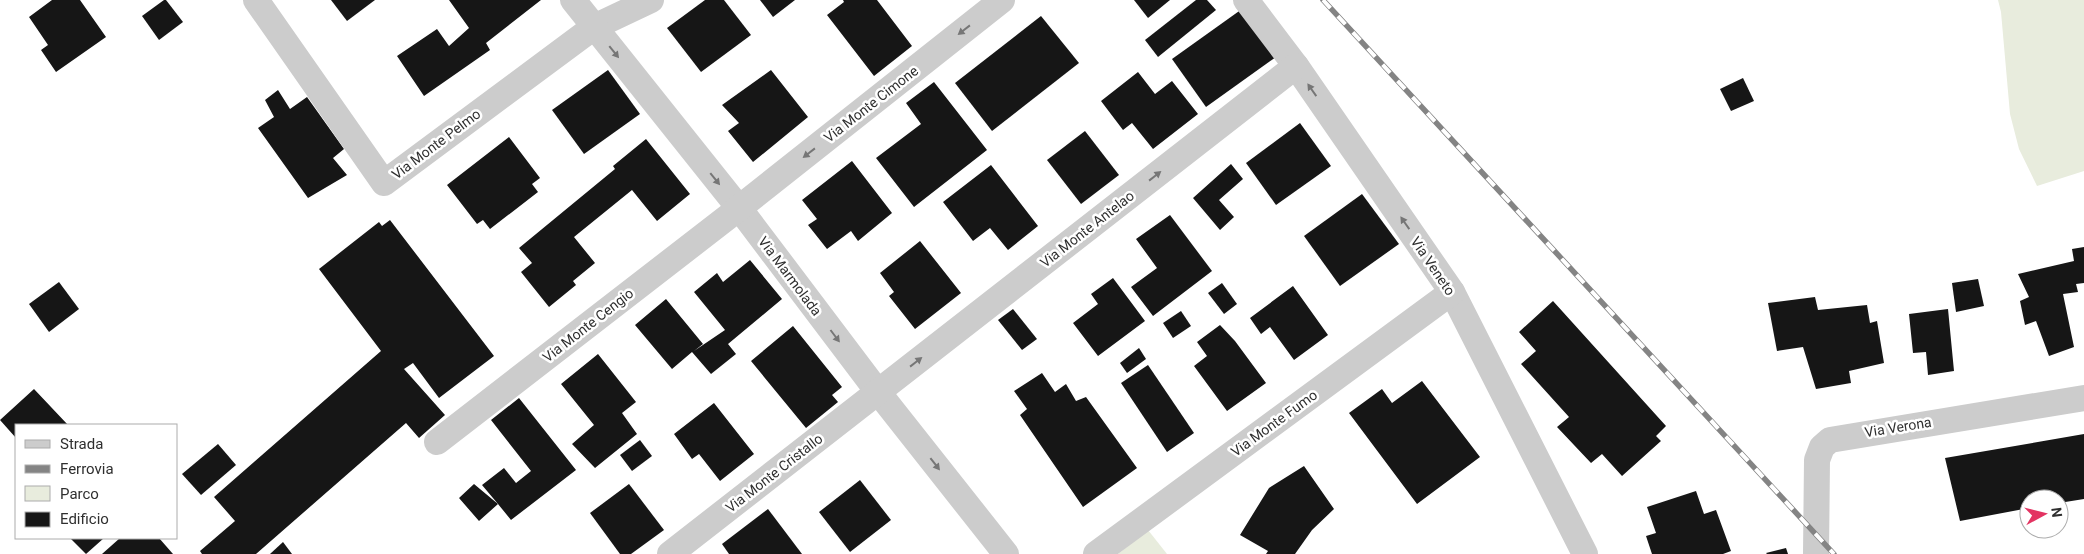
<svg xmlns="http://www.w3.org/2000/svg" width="2084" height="554" font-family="Roboto,sans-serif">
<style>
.green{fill:#e8ecdd}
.building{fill:#161616}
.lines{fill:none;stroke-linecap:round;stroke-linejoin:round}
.minor{stroke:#ccc;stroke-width:26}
.rail-casing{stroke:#848484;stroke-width:5.5}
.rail{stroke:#fff;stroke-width:4;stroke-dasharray:11;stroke-linecap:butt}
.oneway{fill:#767676}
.labels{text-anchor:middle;stroke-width:5;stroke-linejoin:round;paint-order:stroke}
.street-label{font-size:14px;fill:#2f2f2f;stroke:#fff}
</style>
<rect width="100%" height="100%" fill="#fff"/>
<g class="green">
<path d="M1998 0H2084V171L2037 186 2019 149 2010 114 2001 12Z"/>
<path d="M1148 530 1167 554H1118Z"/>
</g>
<g class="building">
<path d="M52 0H80L106 37 56 72 41 50 48 45 29 17Z"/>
<path d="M164 0H166L183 22 159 40 142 16Z"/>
<path d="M331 0H375L347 21Z"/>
<path d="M449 0H541L486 43 490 50 424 96 397 56 437 29 449 46 469 28Z"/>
<path d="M705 0H724L751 35 701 72 667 28Z"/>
<path d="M760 0H795L773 17Z"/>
<path d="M843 0H877L912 46 874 76 827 15 844 2Z"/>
<path d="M1134 0H1170L1148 18Z"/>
<path d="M1196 0H1207L1216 10 1158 57 1145 40Z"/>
<path d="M1242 9 1276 57 1206 107 1172 59Z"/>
<path d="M1041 16 1079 63 992 131 955 83Z"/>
<path d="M608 70 640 114 584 154 552 110Z"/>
<path d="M771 70 808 117 753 162 728 131 739 123 722 105Z"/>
<path d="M1138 72 1155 94 1172 81 1198 114 1153 149 1132 123 1123 130 1101 101Z"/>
<path d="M1743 78 1754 101 1731 111 1720 89Z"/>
<path d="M934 82 987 150 914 207 876 158 921 124 906 103Z"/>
<path d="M278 90 290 109 307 97 344 149 333 158 347 175 308 198 258 128 274 117 265 100Z"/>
<path d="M1300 123 1331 166 1276 205 1246 163Z"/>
<path d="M1085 131 1119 175 1081 204 1047 160Z"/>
<path d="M509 137 540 178 532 184 538 192 490 229 483 220 477 224 447 185Z"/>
<path d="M646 139 690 194 657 221 632 190 574 237 595 263 573 281 576 285 549 307 521 272 532 263 519 248 615 169 613 166Z"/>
<path d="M852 161 892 213 858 241 851 231 827 249 808 225 817 219 802 200Z"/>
<path d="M1231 164 1243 179 1219 200 1234 217 1220 230 1193 198Z"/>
<path d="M991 165 1038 226 1008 250 990 228 973 241 943 202Z"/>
<path d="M1362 194 1399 244 1340 286 1304 236Z"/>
<path d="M1170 215 1212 271 1153 316 1131 287 1157 268 1136 239Z"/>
<path d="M390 220 494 356 439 398 413 363 404 369 445 415 419 438 406 423 256 554H202L200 551 235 521 214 497 381 351 319 269 379 222 382 226Z"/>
<path d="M920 241 961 293 915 329 889 296 894 292 880 273Z"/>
<path d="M2084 247V283L2076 284 2078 292 2063 294 2074 347 2049 356 2036 321 2025 325 2020 301 2029 297 2018 274 2074 261 2072 249Z"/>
<path d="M750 260 782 299 728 344 736 354 711 374 692 352 672 369 635 325 666 299 703 344 694 351 725 330 694 292 717 273 723 282Z"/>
<path d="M1113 278 1145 321 1098 356 1073 323 1098 304 1091 294Z"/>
<path d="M1978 279 1984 306 1956 312 1952 283Z"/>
<path d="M59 282 79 309 49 332 29 304Z"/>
<path d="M1222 283 1237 304 1224 314 1208 293Z"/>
<path d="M1293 286 1328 335 1294 360 1270 327 1261 334 1250 318Z"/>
<path d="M1815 297 1818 310 1867 305 1870 323 1877 321 1884 363 1849 371 1851 383 1816 389 1803 347 1777 351 1768 303Z"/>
<path d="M1553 301 1666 426 1656 436 1661 441 1622 476 1602 454 1591 463 1557 427 1569 417 1521 364 1536 351 1519 332Z"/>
<path d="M1013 309 1037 339 1022 350 998 320Z"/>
<path d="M1948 309 1954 371 1928 375 1926 352 1913 353 1909 314Z"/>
<path d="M1181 311 1191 326 1173 338 1163 323Z"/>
<path d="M1220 325 1235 341 1266 383 1227 411 1194 366 1207 356 1197 342Z"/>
<path d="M793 326 842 387 832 395 838 402 806 428 751 361Z"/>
<path d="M1139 348 1146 359 1127 373 1120 363Z"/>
<path d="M598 354 636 402 622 413 637 434 595 468 572 444 594 425 561 384Z"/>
<path d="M1148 365 1194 433 1167 452 1121 383Z"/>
<path d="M1042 373 1055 392 1066 384 1076 401 1086 397 1137 468 1083 507 1020 415 1027 409 1014 391Z"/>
<path d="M1422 381 1480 457 1417 504 1349 413 1382 389 1392 403Z"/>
<path d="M34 389 68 425H16V438L0 420Z"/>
<path d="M519 398 576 470 511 520 498 504 479 521 459 498 474 484 498 504 482 485 504 468 516 483 531 471 491 420Z"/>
<path d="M714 403 754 454 720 481 699 454 692 459 674 434Z"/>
<path d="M2084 434V499L2059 503V499H2029V508L1960 521 1945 458Z"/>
<path d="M640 440 652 456 632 471 620 455Z"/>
<path d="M218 444 236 465 201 495 182 474Z"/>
<path d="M1304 466 1334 509 1312 530 1295 554H1266L1268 551 1240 535 1269 488Z"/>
<path d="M860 480 891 520 850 552 819 512Z"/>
<path d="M629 484 664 530 631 554H620L590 513Z"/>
<path d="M1696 491 1704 514 1716 510 1731 551 1723 554H1652L1646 536 1656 533 1647 507Z"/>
<path d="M768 509 802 554H729L722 544Z"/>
<path d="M70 538H104L86 554Z"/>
<path d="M120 538H159L173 554H102Z"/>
<path d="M283 542 292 554H270Z"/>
<path d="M1786 548 1788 554H1767L1766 553Z"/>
</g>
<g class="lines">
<g class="minor">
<path d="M256 0 384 183 594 27 651 0"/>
<path d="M573 0 739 208 878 392 1006 554"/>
<path d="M1246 0 1296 66 1452 292 1585 554"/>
<path d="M437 442 729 216 1002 0"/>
<path d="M670 554 1296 66"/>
<path d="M1096 554 1452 292"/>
<path d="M1816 554 1817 460 1822 447 1830 440 2084 398"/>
</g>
<defs>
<path id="rail" d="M1323 0 1834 554"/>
</defs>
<use href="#rail" class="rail-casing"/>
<use href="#rail" class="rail"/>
</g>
<defs><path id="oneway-solid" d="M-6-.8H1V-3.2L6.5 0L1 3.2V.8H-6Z" transform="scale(1.25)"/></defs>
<g class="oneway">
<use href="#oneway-solid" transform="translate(964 30) rotate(142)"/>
<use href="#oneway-solid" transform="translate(614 52) rotate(51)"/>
<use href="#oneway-solid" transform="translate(1312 90) rotate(-125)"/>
<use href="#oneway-solid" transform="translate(809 153) rotate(142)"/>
<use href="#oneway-solid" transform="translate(1155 176) rotate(-38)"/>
<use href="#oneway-solid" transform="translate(715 179) rotate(51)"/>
<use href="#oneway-solid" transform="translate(1405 223) rotate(-125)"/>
<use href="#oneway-solid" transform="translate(835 336) rotate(53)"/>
<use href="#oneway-solid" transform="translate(916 362) rotate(-38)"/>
<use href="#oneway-solid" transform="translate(935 464) rotate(52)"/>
</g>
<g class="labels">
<g class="street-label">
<text transform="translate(871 104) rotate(-38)" y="5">Via Monte Cimone</text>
<text transform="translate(436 144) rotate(-37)" y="5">Via Monte Pelmo</text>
<text transform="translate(1087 229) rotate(-38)" y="5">Via Monte Antelao</text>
<text transform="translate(1433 266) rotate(56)" y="5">Via Veneto</text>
<text transform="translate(790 276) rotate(53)" y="5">Via Marmolada</text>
<text transform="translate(588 325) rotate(-38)" y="5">Via Monte Cengio</text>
<text transform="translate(1274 423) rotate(-36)" y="5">Via Monte Fumo</text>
<text transform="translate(1898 427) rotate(-9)" y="5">Via Verona</text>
<text transform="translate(774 473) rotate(-38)" y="5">Via Monte Cristallo</text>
</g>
</g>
<rect x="15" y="424" width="162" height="115" fill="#ffffff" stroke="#acacac"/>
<rect x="25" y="440" width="25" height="8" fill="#cccccc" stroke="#acacac"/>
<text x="60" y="449" font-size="15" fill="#2f2f2f">Strada</text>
<rect x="25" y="465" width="25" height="8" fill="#848484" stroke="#acacac"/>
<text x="60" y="474" font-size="15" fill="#2f2f2f">Ferrovia</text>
<rect x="25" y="486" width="25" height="15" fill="#e8ecdd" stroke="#acacac"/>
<text x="60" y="499" font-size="15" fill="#2f2f2f">Parco</text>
<rect x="25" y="512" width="25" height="15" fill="#161616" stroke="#acacac"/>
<text x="60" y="524" font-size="15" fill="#2f2f2f">Edificio</text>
<g transform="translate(2044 514) rotate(83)"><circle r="24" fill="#ffffff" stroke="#acacac"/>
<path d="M0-4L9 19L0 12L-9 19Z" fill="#e33462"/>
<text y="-8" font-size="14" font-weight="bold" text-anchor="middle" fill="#2f2f2f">N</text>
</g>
</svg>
